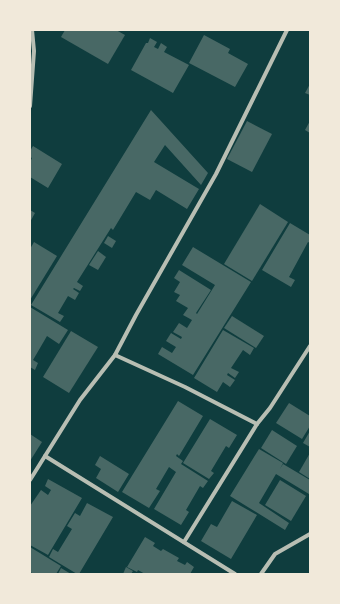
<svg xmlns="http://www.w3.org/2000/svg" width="340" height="604" font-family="'IBM Plex Serif',serif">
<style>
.building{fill:#486865}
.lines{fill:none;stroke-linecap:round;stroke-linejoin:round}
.minor{stroke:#b8beb3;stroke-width:4}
</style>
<rect width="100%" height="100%" fill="#0f3d3e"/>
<g class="building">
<path d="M65 30H116L125 35 108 64 61 37Z"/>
<path d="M204 35 230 49 228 53 248 64 235 87 189 63Z"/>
<path d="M150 38 157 42 154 47 158 49 161 43 167 47 164 52 189 65 173 93 131 70 146 43H148Z"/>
<path d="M310 84V95L305 93Z"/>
<path d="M151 110 208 173 201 185 165 145 154 162 199 189 187 209 156 190 150 200 136 192 113 230 111 228 77 282 83 286 80 291 74 288 73 289 79 293 75 300 68 296 58 313 64 316 60 322 31 305Z"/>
<path d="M247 121 272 134 252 172 227 159Z"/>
<path d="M310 121V133L305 130Z"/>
<path d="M33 146 62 164 48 188 30 177V162L32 158 30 157V151Z"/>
<path d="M260 204 288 222 252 281 224 264Z"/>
<path d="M30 210 35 213 30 222Z"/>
<path d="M290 223 310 235V243L308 242 289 277 295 280 291 287 262 270Z"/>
<path d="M108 236 116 241 112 248 104 243Z"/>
<path d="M34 242 57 256 30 300V249Z"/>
<path d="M193 247 251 282 193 375 158 354 162 347 172 353 176 347 166 341 171 333 181 339 182 337 173 332 179 323 187 328 192 320 183 315 188 308 176 301 180 295 174 292 180 282 174 278 179 270 211 290 196 313 197 314 215 285 182 265Z"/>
<path d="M98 251 106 257 98 270 89 265Z"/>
<path d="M30 307 68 330 59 344 47 336 33 360 38 363 35 370 30 367Z"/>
<path d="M232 316 264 336 256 348 224 328Z"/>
<path d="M223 330 254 348 250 355 243 350 231 368 239 372 235 378 228 373 227 375 235 380 230 387 223 382 217 392 194 378Z"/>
<path d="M71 331 98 347 69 393 43 377Z"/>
<path d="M178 401 203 416 179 456 177 454 176 456 183 461 181 464 208 481 203 488 200 486 186 510 189 512 181 525 154 509 176 472 169 467 156 489 160 491 149 508 122 492Z"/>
<path d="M289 403 310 416V426L302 439 276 423Z"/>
<path d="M210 419 237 435 229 448 226 446 211 471 214 473 209 479 183 463Z"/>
<path d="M272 430 297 446 286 464 261 448Z"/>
<path d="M310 431V447L303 443Z"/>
<path d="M30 434 42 442 30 461Z"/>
<path d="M259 449 283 463 280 469 283 464 310 480 309 494 276 474 259 503 289 523 285 530 230 496Z"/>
<path d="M310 453V479L299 472Z"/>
<path d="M100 456 129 474 118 492 96 478 101 469 95 465Z"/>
<path d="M48 479 82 498 48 555 30 545V506L41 490 48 495 51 490 45 486Z"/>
<path d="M280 480 306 496 291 521 265 505Z"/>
<path d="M232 501 257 515 231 559 201 541 211 524 217 527Z"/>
<path d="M87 503 113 517 79 574H77L49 557 53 549 58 552 72 529 67 526 75 513 80 516Z"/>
<path d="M145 537 155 543 153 546 161 551 163 549 179 558 177 561 185 565 187 562 194 567 190 574H145L138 570 137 572 127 567Z"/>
<path d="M30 547 61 566 56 574H34L30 572Z"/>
<path d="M126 567 133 571 131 574H123Z"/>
<path d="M61 568 71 574H58Z"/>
</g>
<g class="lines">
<g class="minor">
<path d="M30 106 34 51 32 30"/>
<path d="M115 355 185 387 257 424"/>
<path d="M45 456 235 574"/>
<path d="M30 480 80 400 115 355 136 315 216 174 287 30"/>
<path d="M184 542 257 424 270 408 310 346"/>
<path d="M261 574 275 554 310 534"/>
</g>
</g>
<rect width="340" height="604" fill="none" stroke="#f1e9da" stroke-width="62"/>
</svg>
